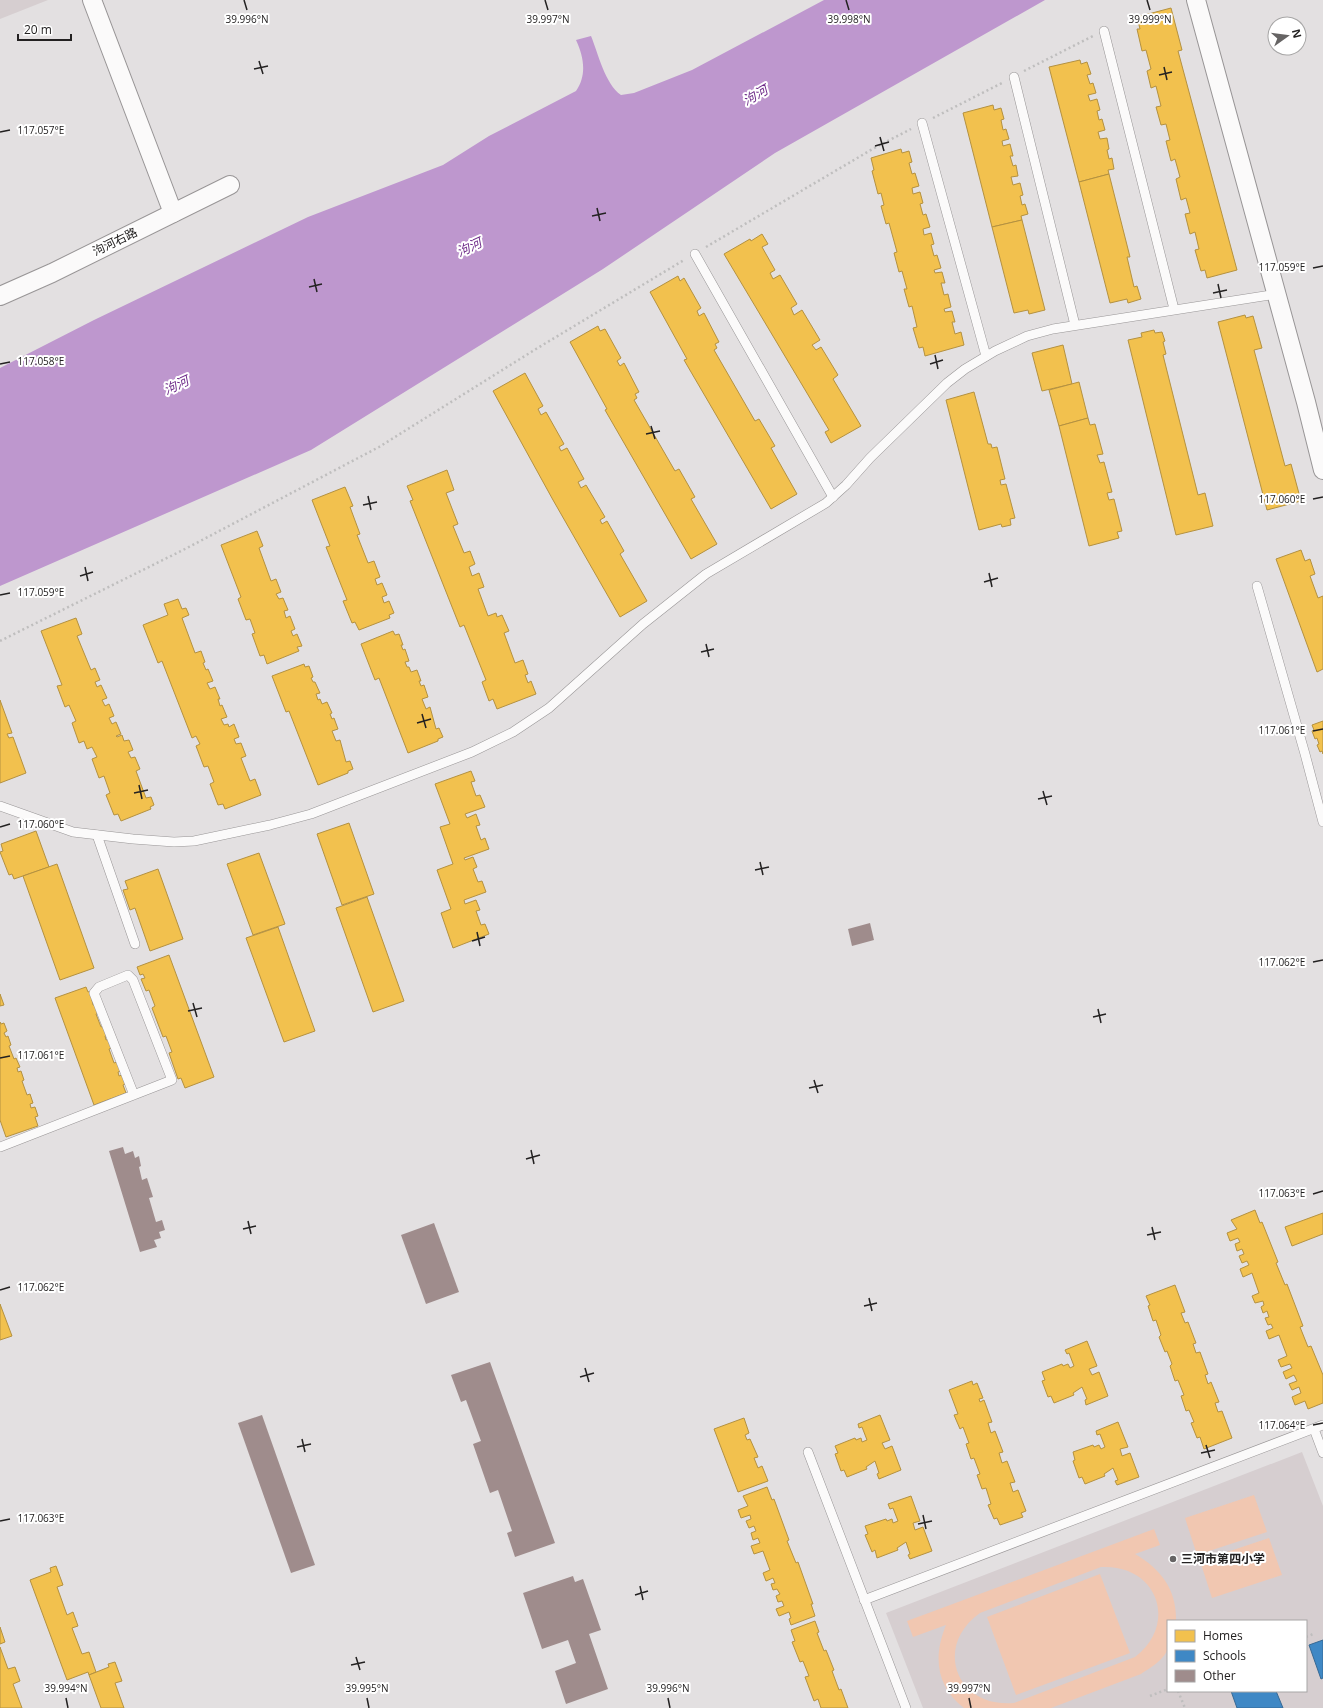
<svg xmlns="http://www.w3.org/2000/svg" width="1323" height="1708" font-family="'Open Sans','Noto Sans SC',sans-serif">
<style>
.built{fill:#d6ced0;fill-rule:evenodd}
.green{fill:#f1c7b1;fill-rule:evenodd}
.water{fill:#be97ce}
.homes{fill:#f2c14e;stroke:#b49140}
.schools{fill:#3f88c5;stroke:#376994}
.building{fill:#9f8c8c}
.lines{fill:none;stroke-linecap:round;stroke-linejoin:round}
.lane-casing{stroke:#989596;stroke-width:10}
.street-casing{stroke:#989596;stroke-width:20}
.path{stroke:#bfbebe;stroke-width:2.5;stroke-dasharray:2 3;stroke-linecap:butt}
.lane{stroke:#fbfafa;stroke-width:9}
.street{stroke:#fbfafa;stroke-width:18}
.ticks{fill:none;stroke:#232121;stroke-width:1.5}
.poi-dot{fill:#666464;stroke:#fff;stroke-width:1.5}
.labels{text-anchor:middle;stroke-width:4;stroke-linejoin:round;paint-order:stroke}
.street-label{font-size:12px;fill:#232121;stroke:#fff}
.poi-label{font-size:12px;font-weight:bold;fill:#232121;stroke:#fff;text-anchor:start}
.water-label{font-size:13px;font-style:italic;fill:#6e2b89;stroke:#fff}
.ticks-label{font-size:10px;text-anchor:middle;fill:#232121;stroke:#fff;stroke-width:4;stroke-linejoin:round;paint-order:stroke}
</style>
<rect width="100%" height="100%" fill="#e3e0e1"/>
<g class="built">
<path d="M0 0H48L0 19Z"/>
<path d="M1302 1452 1323 1506V1708H923L886 1613ZM1168 1621H1306V1691H1168Z"/>
</g>
<g class="green">
<path d="M1254 1495 1267 1532 1197 1555 1185 1518Z"/>
<path d="M1154 1529 1160 1545 1135 1554C1161 1569 1177 1590 1176 1621H1168C1168 1629 1169 1639 1168 1647 1166 1659 1150 1668 1141 1674L1051 1708H964C936 1686 933 1657 946 1625L913 1637 907 1621ZM1101 1567C1157 1564 1179 1623 1135 1657L1014 1703C956 1708 933 1646 980 1613Z"/>
<path d="M1269 1538 1282 1575 1212 1598 1200 1561Z"/>
<path d="M1100 1574 1130 1653 1016 1695 987 1617Z"/>
</g>
<path class="water" d="M824 0H1045L775 153 603 269 311 450 0 586V368L94 320 308 217 443 165 489 136 576 91C587 75 584 57 576 40L591 36C598 53 605 84 621 95L634 93 692 70Z"/>
<g class="homes">
<path d="M1171 8 1182 50 1178 51 1237 270 1207 278 1205 270 1201 271 1195 250 1199 249 1195 232 1190 234 1185 214 1190 213 1186 198 1181 200 1176 179 1180 177 1175 159 1171 161 1166 141 1170 140 1166 124 1161 125 1156 107 1161 106 1156 86 1151 88 1147 71 1151 69 1146 50 1142 51 1137 29H1140L1137 17Z"/>
<path d="M1080 60 1081 64 1087 62 1091 74 1087 75 1090 84 1093 83 1096 93 1088 95 1090 101 1097 99 1100 110 1097 111 1099 120 1102 119 1105 130 1098 132 1100 139 1107 138 1109 149 1107 150 1109 159 1112 158 1114 169 1108 170 1109 174 1079 182 1049 67Z"/>
<path d="M993 105 994 110 1001 108 1004 119 1001 120 1003 130 1006 129 1009 139 1002 141 1003 146 1010 144 1013 156H1010L1013 166 1016 165 1018 176 1011 177 1013 185 1020 183 1023 195 1020 196 1022 205 1025 204 1028 214 1021 216 1022 220 992 227 963 113Z"/>
<path d="M901 149 902 153 909 151 912 162 909 163 912 174 915 173 919 186 912 188 913 194 920 192 923 203 920 204 923 215 926 214 930 227 923 229 924 235 931 233 934 244 931 245 934 256 937 255 941 268 934 270 935 273 942 272 945 283H941L944 295 948 294 951 307 944 309 945 312 952 311 955 322H952L955 334 961 332 964 345 925 356 923 347 919 348 913 328 917 327 912 306 909 307 904 289H907L902 271 899 272 894 253 897 252 889 223 886 224 881 206 884 205 881 193 878 194 872 171 874 170 871 158Z"/>
<path d="M1109 174 1130 257H1127L1134 287 1137 286 1141 299 1128 303 1127 299 1110 303 1079 182Z"/>
<path d="M1022 220 1045 310 1029 314 1028 310 1014 313 992 227Z"/>
<path d="M762 234 768 244 762 247 775 270 770 273 773 279 780 275 797 304 791 308 794 315 802 310 820 340 812 345 816 350 821 347 838 375 833 379 861 426 831 443 825 432 829 430 724 254 750 239 751 241Z"/>
<path d="M678 276 680 281 684 278 701 308 697 311 699 316 704 313 719 342 715 344 717 348 714 350 755 421 759 419 775 446 771 448 797 494 771 509 684 360 687 359 650 292Z"/>
<path d="M1245 315 1246 318 1253 316 1262 348 1254 350 1285 466 1291 464 1301 501 1267 510 1218 322Z"/>
<path d="M598 326 600 331 605 329 621 358 617 361 620 366 624 363 639 392 635 394 637 398 634 400 675 471 679 469 695 497 691 499 717 544 691 559 605 410 607 409 570 342Z"/>
<path d="M1154 330 1155 333 1162 332 1165 341 1163 342 1166 354 1163 355 1198 495 1205 493 1213 526 1176 535 1128 340 1142 337 1141 333Z"/>
<path d="M1063 345 1072 384 1042 391 1032 353Z"/>
<path d="M525 373 543 406 538 409 541 415 546 412 564 444 559 447 561 451 567 448 584 479 578 482 581 488 586 485 605 517 600 520 602 524 607 521 624 551 620 554 647 601 620 617 553 500 493 391Z"/>
<path d="M1079 382 1088 418 1059 426 1049 390Z"/>
<path d="M974 392 988 444H991L992 448 997 447 1005 479 1000 480 1001 485 1006 484 1015 518 1010 519 1011 525 1002 527 1001 524 979 530 946 400Z"/>
<path d="M1088 418 1090 425 1095 424 1103 454 1097 455 1100 463 1104 462 1112 492 1107 493 1109 500 1114 499 1122 531 1117 532 1119 538 1089 546 1059 426Z"/>
<path d="M447 470 454 490 446 493 458 524 453 526 464 553 470 551 475 564 469 567 472 576 479 573 484 587 478 589 488 616 496 613 497 617 502 615 509 631 504 633 515 663 523 660 528 674 525 675 528 683 531 681 536 694 497 709 493 699 489 701 482 682 486 680 464 625 460 627 410 501 413 500 407 486Z"/>
<path d="M345 487 353 506 350 507 360 534 357 535 368 563 374 561 380 577 375 579 377 585 382 583 387 595 382 597 384 603 389 601 394 613 389 615 390 618 359 630 355 622 352 623 343 601 347 600 326 547 330 546 312 500Z"/>
<path d="M257 531 263 546 259 548 271 581 276 579 281 592 276 594 279 599 283 598 288 610 284 611 286 618 290 616 295 629 291 631 293 636 297 634 302 646 297 647 299 651 267 664 264 655 260 656 252 634 255 633 250 619 246 620 238 599 241 597 221 545Z"/>
<path d="M1301 550 1305 561 1310 559 1315 574 1310 576 1318 598 1323 596V669L1317 672 1276 559Z"/>
<path d="M178 599 182 609 186 608 189 615 182 618 195 653 201 651 205 662 203 663 206 670 208 669 213 681 207 683 210 689 215 687 220 699H218L220 706 222 705 227 717 221 719 224 725 228 724 229 727 234 724 239 737 234 739 236 744 241 743 246 756 241 758 250 781 255 779 261 795 225 809 223 804 218 805 210 784 214 782 208 766 204 767 196 746 200 744 196 736 192 738 162 661 158 663 143 625 168 615 164 604Z"/>
<path d="M76 618 82 634 77 636 91 670 95 668 100 680 95 682 97 687 101 685 107 698 102 700 105 706 109 704 114 716 109 718 112 724 116 722 121 734 116 736 117 737 122 735 124 741 129 740 133 750 128 752 131 758 135 757 140 769 136 771 146 798 151 797 154 805 150 807 151 809 121 821 118 814 114 815 106 795 110 793 104 776 99 778 92 759 97 757 92 747 87 749 84 741 79 743 72 723 76 721 69 705 65 707 57 686 62 685 41 631Z"/>
<path d="M393 631 395 635 399 634 403 645H401L403 650 405 649 409 661 405 662 407 667H409L411 672 417 670 421 681H419L421 686 424 685 428 697 422 699 426 709 430 707 436 729 439 728 443 737 438 739V741L408 753 379 678 375 680 361 644Z"/>
<path d="M304 664 305 667 309 666 313 677 311 678 313 682H315L320 693 316 694 318 700 320 699 322 704 327 702 332 713 330 714 332 719 334 718 338 729 332 731 336 741 340 740 346 762 350 761 353 769 348 771V773L318 785 289 711 286 712 272 676Z"/>
<path d="M0 700 12 733 7 734 9 738 13 737 26 773 0 783Z"/>
<path d="M1323 721V754L1322 751 1320 752 1317 745 1319 744 1317 738 1315 739 1312 731 1314 730 1312 725Z"/>
<path d="M471 771 475 781 471 782 476 796 480 795 485 807 465 814 467 818 476 814 480 825 476 826 481 840 485 838 489 849 464 858 465 860 473 857 477 867 473 869 478 882 482 881 486 892 464 900 465 904 476 900 480 910 476 911 481 925 485 924 489 934 453 948 441 913 451 909 437 870 453 864 440 827 450 824 435 784Z"/>
<path d="M349 823 374 894 342 905 317 834Z"/>
<path d="M36 831 49 867 14 879 12 874 9 875 0 852 3 851 1 844Z"/>
<path d="M259 853 285 924 253 935 227 864Z"/>
<path d="M57 864 94 968 60 980 23 876Z"/>
<path d="M158 869 183 939 150 951 135 908 130 910 123 890 128 889 125 881Z"/>
<path d="M367 897 404 1001 373 1012 336 908Z"/>
<path d="M278 927 315 1031 284 1042 246 938Z"/>
<path d="M169 955 214 1077 185 1088 181 1078 178 1079 169 1053 172 1052 166 1036 163 1037 152 1008 155 1006 149 990 146 991 141 979 145 978 143 974 140 975 137 967Z"/>
<path d="M86 987 88 992 91 991 94 999 92 1000 93 1005 96 1004 99 1013 96 1014 101 1027 104 1026 107 1035 105 1036 106 1040 109 1039 112 1048 109 1049 114 1063 117 1062 121 1071 118 1072 119 1076 122 1075 125 1084 123 1085 126 1093 94 1105 55 998Z"/>
<path d="M0 994 4 1005 0 1006Z"/>
<path d="M0 1022 1 1024 4 1023 7 1031 4 1033 6 1037 8 1036 11 1045 9 1046 14 1059 16 1058 20 1067 17 1068 18 1072 21 1071 24 1080 22 1081 27 1095 30 1094 33 1103 30 1104 31 1108 35 1107 38 1116 35 1117 38 1126 6 1137 0 1120Z"/>
<path d="M1255 1210 1260 1223 1262 1222 1278 1262 1276 1263 1285 1285 1287 1284 1303 1326 1300 1327 1308 1347 1311 1346 1323 1375V1403L1308 1409 1305 1401 1295 1405 1292 1397 1301 1393 1299 1387 1292 1390 1289 1384 1297 1381 1294 1375 1286 1379 1283 1372 1292 1368 1290 1364 1281 1367 1278 1360 1287 1356 1279 1335 1269 1339 1266 1331 1273 1328 1271 1324 1268 1325 1265 1318 1269 1317 1267 1311 1263 1313 1261 1307 1264 1305 1263 1301 1255 1303 1252 1296 1259 1293 1252 1273 1243 1277 1240 1269 1249 1265 1247 1261 1242 1263 1239 1256 1244 1254 1242 1249 1237 1251 1235 1244 1240 1242 1238 1238 1230 1241 1227 1233 1237 1229 1231 1220Z"/>
<path d="M1323 1213V1234L1292 1246 1285 1227Z"/>
<path d="M1175 1285 1185 1312 1181 1313 1185 1323 1188 1322 1196 1343 1193 1344 1196 1353 1200 1352 1208 1374 1205 1375 1208 1384 1211 1382 1219 1402 1215 1403 1218 1412 1222 1411 1232 1438 1204 1449 1200 1437 1197 1438 1191 1423 1194 1422 1189 1410 1186 1411 1181 1396 1184 1395 1178 1380 1175 1381 1170 1366 1172 1364 1167 1351 1165 1352 1159 1337 1161 1335 1156 1320 1153 1321 1148 1306 1150 1305 1146 1296Z"/>
<path d="M0 1304 12 1336 0 1340Z"/>
<path d="M1087 1341 1097 1366 1089 1369 1092 1375 1099 1372 1108 1396 1086 1405 1085 1400 1087 1399 1082 1387 1073 1393 1074 1395 1054 1403 1051 1396 1048 1397 1042 1381 1045 1380 1042 1372 1062 1364 1063 1366 1068 1364 1070 1368 1074 1366 1069 1353 1067 1354 1065 1350Z"/>
<path d="M972 1381 973 1385 977 1383 983 1398 979 1399 980 1402 984 1400 992 1422 988 1423 991 1433 995 1431 1003 1452 999 1453 1002 1463 1007 1461 1015 1482 1010 1483 1013 1492 1018 1490 1026 1511 1021 1513 1023 1517 1000 1525 997 1518 994 1519 988 1505 991 1504 986 1488 982 1489 977 1475 980 1474 974 1458 971 1459 966 1444 969 1443 963 1427 960 1429 954 1415 958 1414 949 1390Z"/>
<path d="M880 1415 890 1440 882 1443 885 1449 892 1446 901 1470 879 1479 877 1474 879 1473 875 1461 866 1467 867 1469 847 1477 844 1470 841 1471 835 1454 838 1453 835 1446 855 1438 856 1440 861 1438 862 1442 867 1440 862 1427 859 1428 858 1424Z"/>
<path d="M744 1418 749 1433 745 1435 747 1440 750 1439 758 1457 754 1458 758 1468 762 1466 768 1481 738 1492 714 1429Z"/>
<path d="M1118 1422 1128 1447 1120 1449 1122 1456 1130 1453 1139 1477 1117 1485 1115 1481 1118 1480 1113 1468 1104 1474 1105 1476 1085 1484 1082 1477 1079 1478 1073 1461 1075 1460 1073 1452 1093 1445 1094 1447 1099 1445 1101 1449 1105 1447 1100 1434 1097 1435 1096 1431Z"/>
<path d="M767 1487 772 1500 774 1499 789 1540 787 1541 796 1563 798 1562 813 1604H811L815 1616 791 1625 789 1619 791 1618 789 1612 779 1616 776 1609 784 1606 782 1601 778 1602 776 1596 780 1594 777 1589 773 1590 771 1584 775 1583 773 1578 766 1581 763 1573 770 1570 763 1551 754 1554 751 1546 760 1543 758 1538 753 1540 751 1533 756 1531 754 1526 749 1528 746 1521 751 1519 750 1515 741 1518 738 1510 748 1506 743 1496Z"/>
<path d="M911 1496 920 1521 913 1523 915 1530 923 1527 932 1551 910 1559 908 1555 910 1554 906 1542 897 1548 898 1550 877 1558 875 1550 872 1552 865 1535 868 1534 865 1526 886 1519 887 1521 892 1519 893 1523 898 1521 893 1508 890 1509 888 1504Z"/>
<path d="M56 1566 63 1585 57 1587 67 1615 73 1612 78 1626 72 1628 82 1654 89 1652 96 1672 89 1675 88 1672 67 1680 30 1580 51 1572 50 1568Z"/>
<path d="M815 1621 819 1632 817 1633 824 1651 826 1650 834 1670 832 1671 839 1690 841 1689 848 1708H821L818 1699 814 1701 805 1677 809 1676 803 1661 800 1662 792 1642 795 1641 791 1630Z"/>
<path d="M0 1627 5 1642 0 1644Z"/>
<path d="M0 1647 8 1669 15 1667 20 1681 13 1684 22 1708H0Z"/>
<path d="M115 1662 122 1681 115 1683 124 1708H101L89 1675 109 1667 108 1664Z"/>
</g>
<g class="schools">
<path d="M1323 1640V1678L1321 1679 1309 1645Z"/>
<path d="M1231 1691H1276L1283 1708H1237Z"/>
</g>
<g class="building">
<path d="M870 923 874 940 852 946 848 929Z"/>
<path d="M123 1147 125 1154 133 1151 135 1158 139 1156 141 1166 139 1167 142 1180 147 1178 153 1197 149 1198 156 1222 162 1220 165 1230 159 1232 161 1238 154 1240 157 1247 140 1252 109 1151Z"/>
<path d="M434 1223 459 1292 426 1304 401 1235Z"/>
<path d="M490 1362 555 1543 515 1557 507 1533 512 1531 498 1490 490 1493 473 1444 481 1441 466 1400 461 1402 451 1375Z"/>
<path d="M262 1415 315 1565 291 1573 238 1423Z"/>
<path d="M573 1576 575 1582 583 1579 601 1630 589 1634 608 1689 566 1704 555 1671 576 1663 568 1640 542 1649 523 1593Z"/>
</g>
<g class="lines">
<defs>
<g id="lane">
<path d="M1104 31 1174 309"/>
<path d="M1014 77 1075 325"/>
<path d="M922 123 986 356"/>
<path d="M695 254 833 497"/>
<path d="M1257 586 1305 754 1323 822"/>
<path d="M0 806 73 832 133 839 174 842 194 841 270 825 311 814 472 752 513 732 549 708 643 624 706 574 826 503 846 485 870 458 947 383 965 369 995 351 1027 336 1053 329 1277 294"/>
<path d="M97 835 135 944"/>
<path d="M0 1147 172 1080 133 980 128 975 99 987 94 993 134 1095"/>
<path d="M1314 1429 1323 1453"/>
<path d="M808 1452 906 1708"/>
<path d="M864 1600 1323 1425"/>
</g>
<g id="street">
<path d="M92 0 173 213"/>
<path d="M1196 0 1306 402 1323 470"/>
<path d="M0 296 52 273 230 185"/>
</g>
</defs>
<use href="#lane" class="lane-casing"/>
<use href="#street" class="street-casing"/>
<g class="path">
<path d="M1024 71 1093 36"/>
<path d="M933 118 1002 83"/>
<path d="M706 247 876 147 911 129"/>
<path d="M0 641 185 549 379 447 536 349 684 260"/>
<path d="M1306 1637 1313 1634"/>
<path d="M1178 1691 1185 1708"/>
<path d="M1150 1696 1168 1689"/>
</g>
<use href="#lane" class="lane"/>
<use href="#street" class="street"/>
</g>
<path class="ticks" d="M244 0 247 10M545 0 548 10M846 0 849 10M1147 0 1150 10M259 61 263 74M1164 67 1167 80M254 69 268 66M1159 75 1172 72M0 132 10 130M880 137 884 151M875 146 889 142M597 208 600 221M592 216 606 213M1313 268 1323 266M314 279 317 292M1218 284 1221 298M309 287 322 284M1213 293 1227 290M935 355 938 369M0 364 10 362M930 364 943 360M651 426 655 439M646 434 660 431M368 496 371 510M1313 499 1323 497M363 505 377 502M85 567 88 581M989 573 992 587M80 576 93 572M984 582 998 578M0 595 10 593M706 644 709 657M701 652 714 649M422 714 426 728M417 723 431 719M1313 731 1323 729M139 785 142 799M1043 791 1047 805M134 793 148 790M1038 799 1052 796M0 827 10 824M760 862 763 875M755 870 769 867M477 932 480 946M472 941 485 937M1313 962 1323 960M193 1003 197 1017M1098 1009 1101 1023M188 1011 202 1008M1093 1017 1106 1014M0 1058 10 1056M814 1080 818 1093M809 1088 823 1085M531 1150 534 1164M526 1159 540 1155M1313 1194 1323 1191M248 1221 251 1234M1152 1227 1155 1240M243 1229 256 1226M1147 1235 1161 1232M0 1290 10 1287M869 1298 872 1311M864 1306 877 1303M585 1368 589 1382M580 1377 594 1373M1313 1425 1323 1423M302 1439 305 1452M1206 1445 1210 1458M297 1447 311 1444M1201 1453 1215 1450M923 1515 926 1529M0 1521 10 1519M918 1524 932 1521M640 1586 643 1600M635 1595 648 1591M356 1657 360 1670M351 1665 365 1662M66 1698 68 1708M367 1698 369 1708M668 1698 670 1708M969 1698 971 1708"/>
<circle class="poi-dot" cx="1173" cy="1559" r="4"/>
<g class="labels">
<g class="street-label">
<text transform="translate(115 242) rotate(-26)" y="4">泃河右路</text>
</g>
<g class="poi-label">
<text x="1181" y="1563">三河市第四小学</text>
</g>
<g class="water-label">
<text transform="translate(755 95) rotate(-29)" y="5">泃河</text>
<text transform="translate(469 247) rotate(-25)" y="5">泃河</text>
<text transform="translate(176 385) rotate(-25)" y="5">泃河</text>
</g>
</g>
<g class="ticks-label">
<text x="247" y="23">39.996°N</text>
<text x="548" y="23">39.997°N</text>
<text x="849" y="23">39.998°N</text>
<text x="1150" y="23">39.999°N</text>
<text x="41" y="134">117.057°E</text>
<text x="1282" y="271">117.059°E</text>
<text x="41" y="365">117.058°E</text>
<text x="1282" y="503">117.060°E</text>
<text x="41" y="596">117.059°E</text>
<text x="1282" y="734">117.061°E</text>
<text x="41" y="828">117.060°E</text>
<text x="1282" y="966">117.062°E</text>
<text x="41" y="1059">117.061°E</text>
<text x="1282" y="1197">117.063°E</text>
<text x="41" y="1291">117.062°E</text>
<text x="1282" y="1429">117.064°E</text>
<text x="41" y="1522">117.063°E</text>
<text x="66" y="1692">39.994°N</text>
<text x="367" y="1692">39.995°N</text>
<text x="668" y="1692">39.996°N</text>
<text x="969" y="1692">39.997°N</text>
</g>
<rect x="1167" y="1620" width="140" height="72" fill="#ffffff" stroke="#a7a6a6"/>
<rect x="1175" y="1630" width="20" height="12" fill="#f2c14e" stroke="#a7a6a6"/>
<text x="1203" y="1640" font-size="12" fill="#232121">Homes</text>
<rect x="1175" y="1650" width="20" height="12" fill="#3f88c5" stroke="#a7a6a6"/>
<text x="1203" y="1660" font-size="12" fill="#232121">Schools</text>
<rect x="1175" y="1670" width="20" height="12" fill="#9f8c8c" stroke="#a7a6a6"/>
<text x="1203" y="1680" font-size="12" fill="#232121">Other</text>
<g transform="translate(1287 36) rotate(76)"><circle r="19" fill="#ffffff" stroke="#a7a6a6"/>
<path d="M0-3L7 15L0 10L-7 15Z" fill="#666464"/>
<text y="-6" font-size="11" font-weight="bold" text-anchor="middle" fill="#232121">N</text>
</g>
<path d="M18 34v6h53v-6" fill="none" stroke="#232121" stroke-width="2"/>
<text x="24" y="34" font-size="12" fill="#232121" stroke="#ffffff" stroke-width="3" paint-order="stroke">20 m</text>
</svg>
